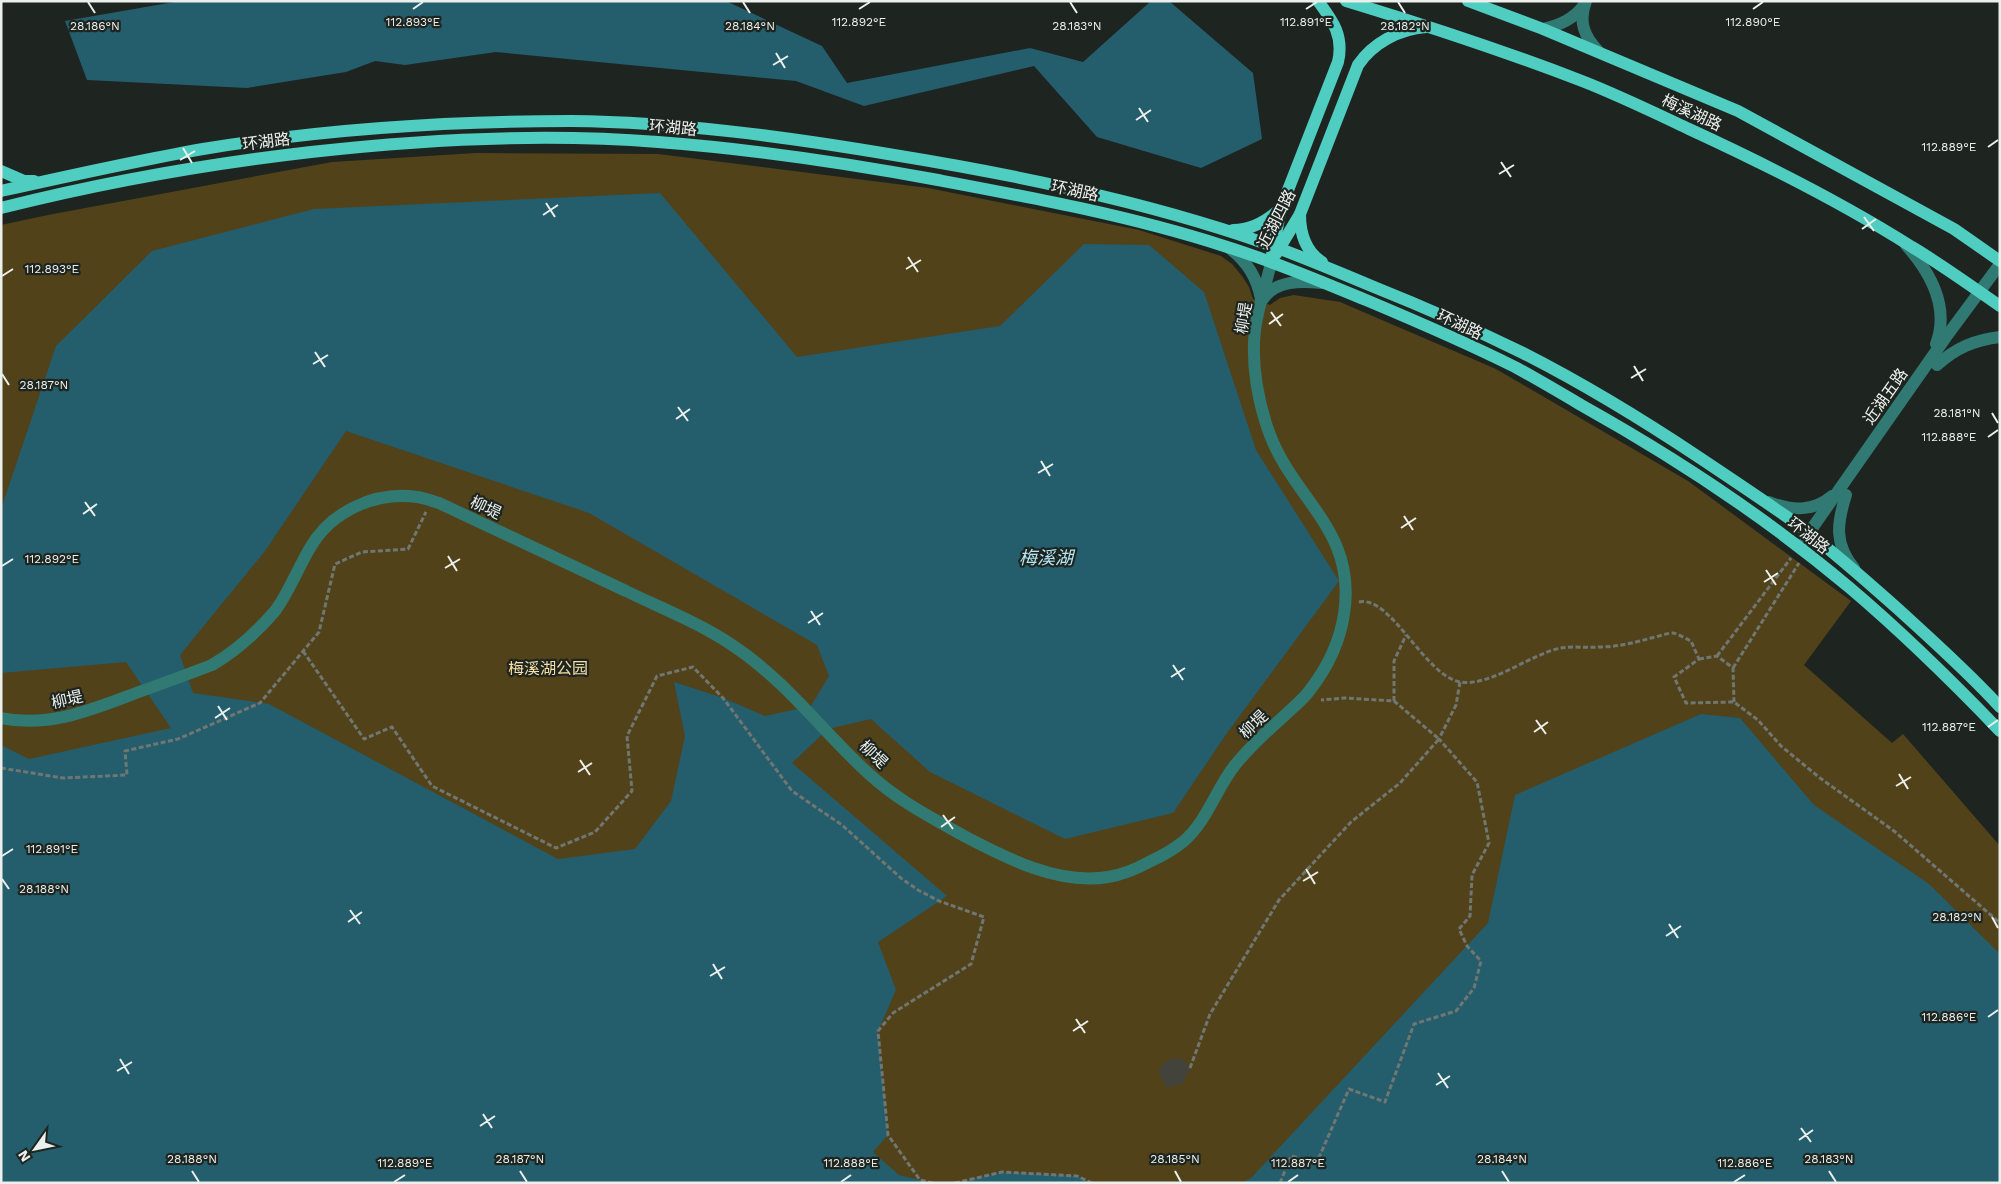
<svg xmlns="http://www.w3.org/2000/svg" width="2001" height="1184" font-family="'Work Sans','Noto Sans SC',sans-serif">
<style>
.green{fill:#524219}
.water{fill:#245d6c;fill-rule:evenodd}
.building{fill:#42443c}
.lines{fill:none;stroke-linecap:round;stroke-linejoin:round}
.path{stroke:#707772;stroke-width:3;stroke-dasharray:5 2.5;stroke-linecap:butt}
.minor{stroke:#307a73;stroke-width:12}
.major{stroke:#4ecdc0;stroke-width:12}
.ticks{fill:none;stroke:#ebf0ec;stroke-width:2}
.labels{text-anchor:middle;stroke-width:4.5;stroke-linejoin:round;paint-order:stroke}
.street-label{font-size:16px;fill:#ebf0ec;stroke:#1e2520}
.park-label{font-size:16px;fill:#f8dfa3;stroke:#1e2520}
.water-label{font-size:18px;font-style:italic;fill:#b5e6f5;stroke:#1e2520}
.ticks-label{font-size:12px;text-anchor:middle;fill:#ebf0ec;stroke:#1e2520;stroke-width:4.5;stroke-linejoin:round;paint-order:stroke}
</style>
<rect width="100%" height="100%" fill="#1e2520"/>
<path class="green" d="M476 153 658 154 928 188 1139 230 1221 256 1232 264 1242 276 1249 287 1253 299 1270 305 1280 298 1294 295 1340 302 1496 369 1688 481 1851 601 1804 665 1892 743 1903 734 2000 846V1183H1V225L48 215 332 162Z"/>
<g class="water">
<path d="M180 1H726L822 46 847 83 1030 48 1083 62 1151 1H1169L1253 73 1262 139 1201 168 1097 137 1034 66 864 106 796 81 496 52 405 65 375 61 346 72 247 88 87 80 65 21Z"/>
<path d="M660 193 797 357 1000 326 1084 244 1149 245 1204 292 1256 450 1339 581 1227 733 1173 813 1065 839 930 772 871 719 828 729 792 763 947 896 878 942 896 990 878 1031 888 1135 873 1152 899 1175 933 1183H1V745L29 759 171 728 126 662 1 673V509L56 346 152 251 314 209ZM346 431 589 513 817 645 829 676 811 706 765 716 723 698 674 682 685 736 671 801 635 849 558 859 269 704 193 693 180 655 265 551Z"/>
<path d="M1701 714 1740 718 1814 805 1929 884 2000 954V1183H1241L1251 1178 1488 923 1515 795Z"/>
<path d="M1002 1172 1077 1176 1092 1183H955Z"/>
</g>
<path class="building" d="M1181 1058 1190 1068 1183 1083 1167 1088 1159 1073 1161 1065 1170 1059Z"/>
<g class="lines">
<g class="path">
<path d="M1359 602C1391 595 1424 675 1460 682 1491 687 1530 654 1561 648 1573 646 1586 648 1599 647 1616 647 1634 643 1651 638 1657 637 1667 633 1673 633 1679 634 1686 639 1691 641L1699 659 1674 677 1686 703 1734 702 1758 720 1781 746 1820 778 1894 831 2000 923"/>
<path d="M303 651 364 739 392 727 432 786 556 848 595 832 632 791 627 736 657 676 693 667 723 698 792 791 842 825 902 879 918 890 939 901 984 917 971 964 893 1013 878 1031 888 1135 920 1180 933 1183"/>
<path d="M1717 656 1791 558"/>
<path d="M1699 659 1717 656 1733 668 1734 702"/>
<path d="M1733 668 1799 563"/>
<path d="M1394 701V661L1406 635"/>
<path d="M1 768 63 778 127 775 125 751 178 739 260 703 319 632 335 564 362 552 408 549 426 512"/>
<path d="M1190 1068 1210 1014 1279 900 1351 822 1400 783 1439 739 1394 701 1345 698 1321 700"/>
<path d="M955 1183 1002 1172 1077 1176 1092 1183"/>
<path d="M1280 1183 1291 1156 1317 1162 1349 1089 1385 1102 1414 1024 1456 1011 1474 988 1481 961 1467 946 1459 929 1470 916 1472 875 1489 843 1477 782 1439 739 1456 705 1460 682"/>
</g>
<g class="minor">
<path d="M1586 1C1578 22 1584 36 1599 52"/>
<path d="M1543 29C1560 25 1574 19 1584 5"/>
<path d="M1906 245C1931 273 1950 307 1936 344"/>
<path d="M1229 248C1247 261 1257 277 1261 299"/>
<path d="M1263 299C1276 280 1301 281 1322 283"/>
<path d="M1937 365C1956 348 1974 340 2000 337"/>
<path d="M1846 495C1837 523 1834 544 1854 568"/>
<path d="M1769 502C1792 511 1813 512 1832 496"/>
<path d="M1799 547 1946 337 2000 264"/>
<path d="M1 718C49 728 91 710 136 693 161 684 186 675 212 665 236 651 257 632 275 611 289 592 298 568 310 548 331 511 376 491 417 497 425 498 432 501 439 503 502 533 564 562 626 591 663 609 702 624 735 647 787 682 823 732 868 773 897 800 930 817 964 836 1008 859 1058 885 1108 877 1123 875 1138 868 1151 861 1162 856 1174 849 1184 841 1207 821 1216 789 1235 765 1249 748 1266 732 1283 717 1292 708 1303 700 1310 690 1327 668 1340 641 1344 614 1357 531 1295 501 1270 435 1258 403 1251 364 1255 330 1258 307 1266 285 1271 263"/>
</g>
<g class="major">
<path d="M1346 1C1425 25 1504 51 1582 81 1618 95 1653 112 1689 129 1765 164 1841 202 1912 247 1942 265 1971 286 2000 306"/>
<path d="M1468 1 1543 29 1738 111 1954 229 2000 261"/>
<path d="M1 171 24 181H34"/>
<path d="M1 191C68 176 135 161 203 149 324 129 448 121 571 121 679 122 787 137 894 155 1005 173 1115 195 1222 229 1274 245 1324 266 1374 287 1424 307 1474 329 1523 353 1584 384 1643 420 1700 458 1730 478 1760 498 1790 519 1828 547 1863 578 1898 609 1933 641 1968 672 2000 707"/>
<path d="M1 208C104 182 206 164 311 152 426 139 543 133 658 142 752 149 846 163 938 180 1034 198 1131 216 1224 246 1272 261 1320 281 1366 300 1416 321 1467 343 1515 367 1537 379 1559 392 1581 405 1676 458 1767 518 1850 588 1903 633 1952 681 2000 731"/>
<path d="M1300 214C1300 234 1305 251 1322 262"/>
<path d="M1233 230C1252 230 1267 221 1281 208"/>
<path d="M1276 254 1300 214 1358 65C1373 43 1399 29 1426 27"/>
<path d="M1272 255 1281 208 1338 62C1344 36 1333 21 1318 1"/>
</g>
</g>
<path class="ticks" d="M88 2 95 13M743 2 750 13M1070 2 1077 13M1398 2 1405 13M413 9 423 2M859 9 870 2M1306 9 1317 2M1753 9 1763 2M776 53 785 68M773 65 788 56M1139 108 1148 122M1136 120 1151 110M1988 147 1998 140M183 148 192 163M180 160 195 151M1501 162 1511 177M1499 174 1514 165M546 203 555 217M543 215 558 205M1864 217 1874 231M1862 229 1876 219M908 257 918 272M906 269 921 260M2 276 13 269M1271 312 1281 326M1269 324 1283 314M315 352 325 367M313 364 328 355M1634 366 1643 381M2 374 9 385M1631 378 1646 369M678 407 688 421M1992 413 1998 423M676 419 690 409M1988 437 1998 430M1041 461 1050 476M1038 473 1053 464M85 502 95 516M83 514 97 504M1404 516 1413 530M1401 528 1416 518M448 556 457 571M2 566 13 559M445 568 460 559M1766 570 1776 585M1764 582 1778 573M811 611 820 625M808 623 823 613M1173 665 1183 680M1171 677 1185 668M218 706 227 720M215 718 230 708M1536 720 1546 734M1988 727 1998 720M1534 732 1548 722M580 760 590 775M578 772 592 763M1899 774 1908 789M1896 786 1911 777M943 815 953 829M941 827 955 817M2 856 13 849M1306 869 1315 884M2 879 9 889M1303 881 1318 872M350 910 360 924M1992 917 1998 928M348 922 362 912M1669 924 1678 938M1666 936 1681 926M713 964 722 979M710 976 725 967M1988 1017 1998 1010M1076 1019 1085 1033M1073 1031 1088 1021M120 1059 129 1074M117 1071 132 1062M1438 1073 1448 1088M1436 1085 1450 1076M483 1114 492 1128M480 1126 495 1116M1801 1128 1811 1142M1799 1140 1813 1130M192 1171 199 1182M520 1171 527 1182M1175 1171 1181 1182M1502 1171 1509 1182M1829 1171 1836 1182M394 1182 405 1175M841 1182 851 1175M1288 1182 1298 1175M1734 1182 1745 1175"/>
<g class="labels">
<g class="street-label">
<text transform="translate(1692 112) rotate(25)" y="6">梅溪湖路</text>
<text transform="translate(673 127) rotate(5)" y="6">环湖路</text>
<text transform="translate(266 141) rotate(-7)" y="6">环湖路</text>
<text transform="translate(1075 190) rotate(12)" y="6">环湖路</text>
<text transform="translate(1276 219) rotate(-63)" y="6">近湖四路</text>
<text transform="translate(1243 318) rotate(-81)" y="6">柳堤</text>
<text transform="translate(1460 324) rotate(25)" y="6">环湖路</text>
<text transform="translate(1885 396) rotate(-55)" y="6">近湖五路</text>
<text transform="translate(486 507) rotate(25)" y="6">柳堤</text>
<text transform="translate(1809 535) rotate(38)" y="6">环湖路</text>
<text transform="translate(67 699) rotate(-13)" y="6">柳堤</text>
<text transform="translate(1253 724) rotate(-44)" y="6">柳堤</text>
<text transform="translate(874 754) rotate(44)" y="6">柳堤</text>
</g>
<g class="park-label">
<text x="548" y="674">梅溪湖公园</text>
</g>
<g class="water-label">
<text x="1046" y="564">梅溪湖</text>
</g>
</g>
<g class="ticks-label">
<text x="413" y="26">112.893°E</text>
<text x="859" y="26">112.892°E</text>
<text x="1306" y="26">112.891°E</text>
<text x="1753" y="26">112.890°E</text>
<text x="95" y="30">28.186°N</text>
<text x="750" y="30">28.184°N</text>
<text x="1077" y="30">28.183°N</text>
<text x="1405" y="30">28.182°N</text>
<text x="1949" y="151">112.889°E</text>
<text x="52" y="273">112.893°E</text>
<text x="44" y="389">28.187°N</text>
<text x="1957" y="417">28.181°N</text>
<text x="1949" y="441">112.888°E</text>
<text x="52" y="563">112.892°E</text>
<text x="1949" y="731">112.887°E</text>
<text x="52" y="853">112.891°E</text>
<text x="44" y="893">28.188°N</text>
<text x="1957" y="921">28.182°N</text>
<text x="1949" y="1021">112.886°E</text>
<text x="192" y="1163">28.188°N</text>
<text x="520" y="1163">28.187°N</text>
<text x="1175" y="1163">28.185°N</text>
<text x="1502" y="1163">28.184°N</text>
<text x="1829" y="1163">28.183°N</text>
<text x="405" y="1167">112.889°E</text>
<text x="851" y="1167">112.888°E</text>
<text x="1298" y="1167">112.887°E</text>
<text x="1745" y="1167">112.886°E</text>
</g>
<rect width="2001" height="1184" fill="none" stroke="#ebf0ec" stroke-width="5"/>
<g transform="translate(35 1149) rotate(237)" stroke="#1e2520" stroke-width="4" paint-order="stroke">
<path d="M0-4L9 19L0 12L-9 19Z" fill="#ebf0ec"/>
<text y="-8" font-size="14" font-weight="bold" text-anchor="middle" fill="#ebf0ec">N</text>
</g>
</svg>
